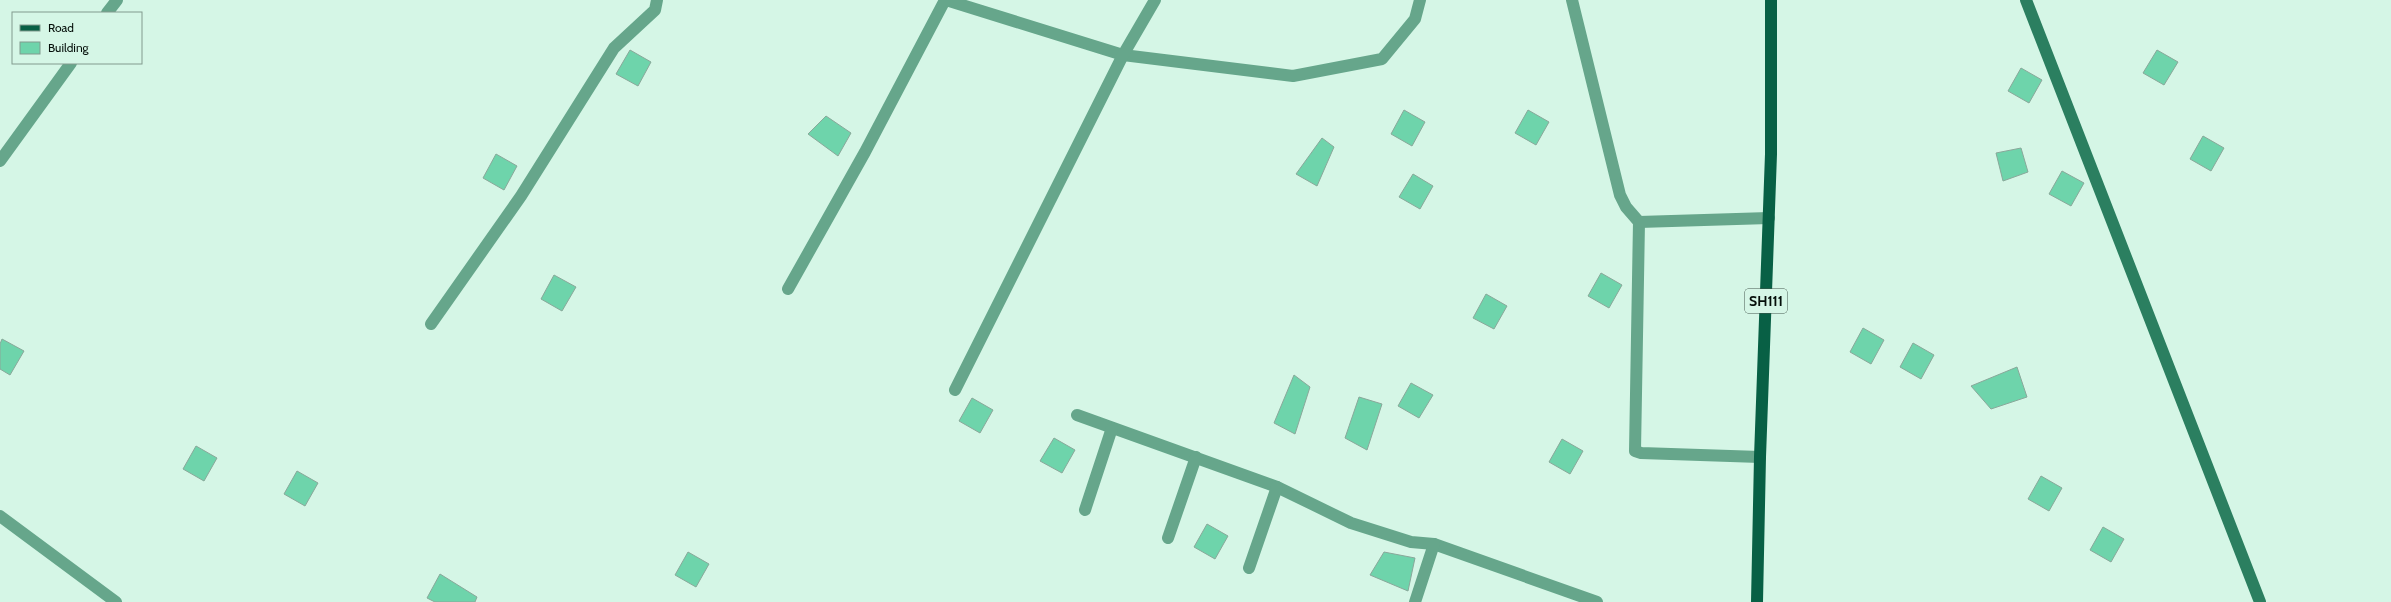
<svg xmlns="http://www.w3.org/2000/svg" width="2391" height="602" font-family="Cabin,sans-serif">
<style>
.building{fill:#6ed4ab;stroke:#89a89a}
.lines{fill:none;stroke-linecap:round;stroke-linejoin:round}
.street{stroke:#66a68b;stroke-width:12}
.secondary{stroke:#2b7f60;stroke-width:12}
.primary{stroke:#086045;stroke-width:12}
.labels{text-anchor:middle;stroke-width:3;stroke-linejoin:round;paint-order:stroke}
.shield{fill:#d5f6e6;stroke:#43544c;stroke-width:1}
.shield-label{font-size:14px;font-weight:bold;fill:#050f0a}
</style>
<rect width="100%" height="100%" fill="#d5f6e6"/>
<g class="building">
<path d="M630 50 651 62 638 86 616 74Z"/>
<path d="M2157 50 2178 62 2164 85 2143 73Z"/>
<path d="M2021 68 2042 80 2029 103 2008 91Z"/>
<path d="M1404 110 1425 122 1412 146 1391 134Z"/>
<path d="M1528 110 1549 122 1536 145 1515 133Z"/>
<path d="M826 116 851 133 838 156 808 134Z"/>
<path d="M2203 136 2224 148 2211 171 2190 159Z"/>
<path d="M1322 138 1334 147 1317 186 1296 174Z"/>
<path d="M2021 148 2028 172 2003 181 1996 153Z"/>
<path d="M496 154 517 166 504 190 483 178Z"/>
<path d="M2062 171 2084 183 2071 206 2049 194Z"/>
<path d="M1413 174 1433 186 1420 209 1399 197Z"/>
<path d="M1601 273 1622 285 1609 308 1588 296Z"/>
<path d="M554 275 576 287 562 311 541 299Z"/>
<path d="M1486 294 1507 306 1494 329 1473 318Z"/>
<path d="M1863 328 1884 340 1871 364 1850 352Z"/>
<path d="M2 339 24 351 10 375 0 369V344Z"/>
<path d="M1913 343 1934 355 1921 379 1900 367Z"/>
<path d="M2017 367 2027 397 1991 409 1971 386Z"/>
<path d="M1294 375 1310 387 1295 434 1274 423Z"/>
<path d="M1411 383 1433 395 1419 418 1398 406Z"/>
<path d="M1359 397 1382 404 1367 450 1345 438Z"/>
<path d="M972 398 993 410 980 433 959 421Z"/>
<path d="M1054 438 1075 450 1062 473 1040 461Z"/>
<path d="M1562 439 1583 451 1570 474 1549 462Z"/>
<path d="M196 446 217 458 204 481 183 469Z"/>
<path d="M297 471 318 483 305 506 284 494Z"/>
<path d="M2041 476 2062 488 2049 511 2028 499Z"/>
<path d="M1207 524 1228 536 1215 559 1194 547Z"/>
<path d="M2103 527 2124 539 2111 562 2090 550Z"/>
<path d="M688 552 709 564 696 587 675 575Z"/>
<path d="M1384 552 1415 558 1408 591 1370 575Z"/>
<path d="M440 574 477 597 475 602H435L427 598Z"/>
</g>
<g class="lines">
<g class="street">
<path d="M946 0 1123 55 1293 76 1382 59 1415 19 1420 0"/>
<path d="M1572 0 1620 195 1626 207 1639 222 1635 451 1641 453 1760 457"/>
<path d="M107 13 117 0"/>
<path d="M0 161 71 63"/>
<path d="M1639 222 1769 218"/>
<path d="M788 289 865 152 945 0"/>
<path d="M431 324 521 196 614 48 655 10 657 0"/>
<path d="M955 390 1123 55 1155 0"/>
<path d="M1077 415 1277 487 1351 523 1411 542 1434 544 1597 602"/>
<path d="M1085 510 1112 428"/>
<path d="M0 516 116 602"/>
<path d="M1168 538 1196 457"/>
<path d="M1249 568 1277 487"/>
<path d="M1415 602 1434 544"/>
</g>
<path class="secondary" d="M2026 0 2260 602"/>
<path class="primary" d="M1757 602 1760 457 1771 154V0"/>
</g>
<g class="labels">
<rect class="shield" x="1745" y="289" width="42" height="24" rx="3"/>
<g class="shield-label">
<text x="1766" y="306">SH111</text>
</g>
</g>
<rect x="12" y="12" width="130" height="52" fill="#d5f6e6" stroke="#829a8e"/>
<rect x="20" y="25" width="20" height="6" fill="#086045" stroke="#829a8e"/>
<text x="48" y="32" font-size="12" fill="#050f0a">Road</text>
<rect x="20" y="42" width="20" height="12" fill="#6ed4ab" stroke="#829a8e"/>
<text x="48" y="52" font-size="12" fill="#050f0a">Building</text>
</svg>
